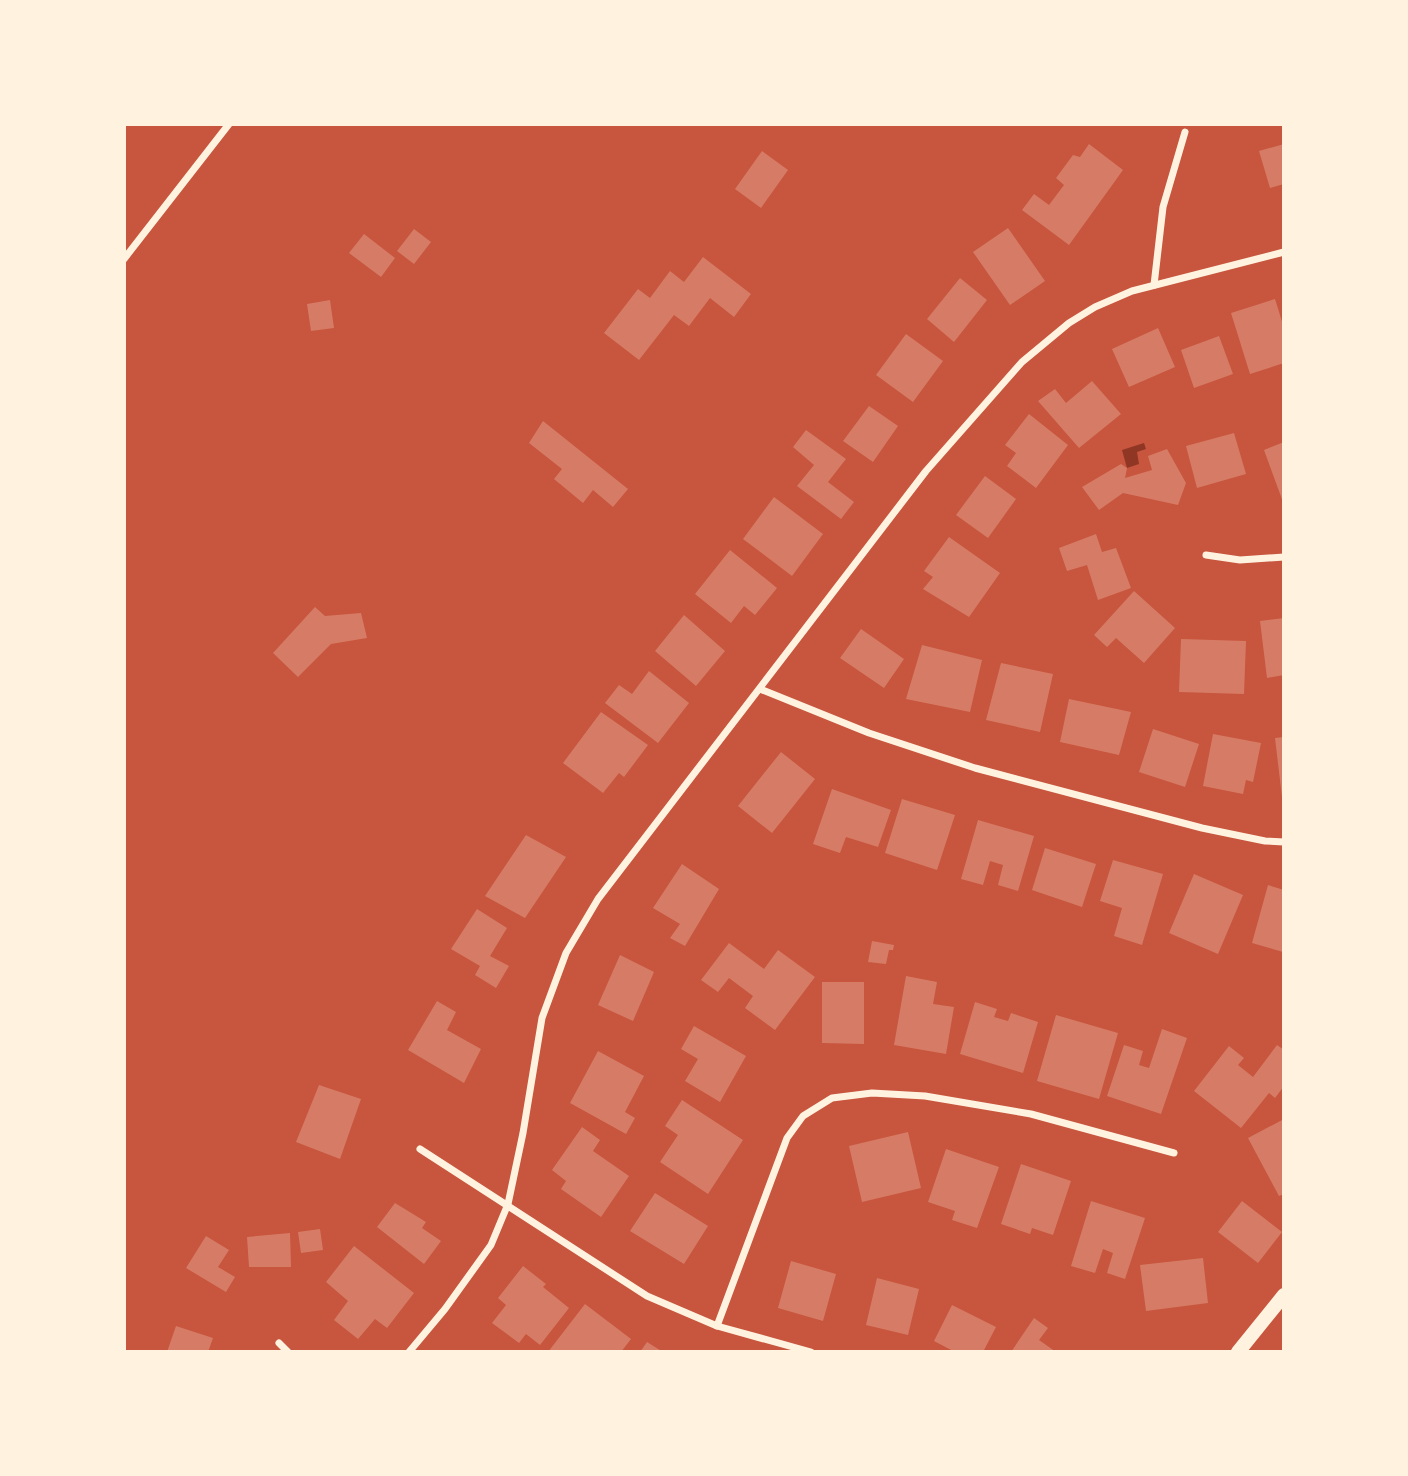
<svg xmlns="http://www.w3.org/2000/svg" width="1408" height="1476" font-family="Inter,sans-serif">
<style>
.water{fill:#8f3625}
.building{fill:#d67c66}
.lines{fill:none;stroke-linecap:round;stroke-linejoin:round}
.minor{stroke:#fff3e0;stroke-width:7}
.secondary{stroke:#fff3e0;stroke-width:14}
</style>
<rect width="100%" height="100%" fill="#c8553d"/>
<path class="water" d="M1144 443 1146 449 1137 452 1139 464 1127 468 1122 450Z"/>
<g class="building">
<path d="M1089 144 1123 170 1069 245 1022 210 1034 194 1049 205 1064 185 1056 178 1073 155 1080 157Z"/>
<path d="M1284 144V184L1270 188 1259 151Z"/>
<path d="M762 151 788 170 761 208 735 189Z"/>
<path d="M1008 228 1045 281 1010 305 973 252Z"/>
<path d="M414 229 431 242 414 264 397 251Z"/>
<path d="M364 234 395 258 381 277 349 253Z"/>
<path d="M703 257 751 294 734 317 710 298 689 326 674 315 639 360 604 333 638 289 650 298 670 271 684 282Z"/>
<path d="M960 278 987 300 954 342 927 319Z"/>
<path d="M1275 299 1284 328V363L1250 374 1231 313Z"/>
<path d="M330 300 334 328 311 331 307 304Z"/>
<path d="M1158 328 1175 367 1129 387 1112 349Z"/>
<path d="M906 334 943 361 913 402 876 375Z"/>
<path d="M1219 336 1233 374 1194 388 1181 350Z"/>
<path d="M1092 381 1121 414 1079 448 1038 401 1055 389 1066 403Z"/>
<path d="M869 406 898 426 873 462 843 441Z"/>
<path d="M1029 414 1068 445 1036 488 1007 466 1016 453 1005 445Z"/>
<path d="M543 421 628 489 613 507 593 490 583 503 554 479 562 469 529 443Z"/>
<path d="M806 430 846 459 828 482 854 502 841 519 797 486 814 465 793 447Z"/>
<path d="M1234 433 1246 474 1197 488 1186 446Z"/>
<path d="M1284 442V502H1283L1264 450Z"/>
<path d="M1167 449 1186 483 1178 505 1123 493 1099 510 1082 487 1121 464 1127 468 1125 478 1152 470 1148 456Z"/>
<path d="M985 476 1016 499 988 538 956 515Z"/>
<path d="M774 497 823 534 792 576 743 539Z"/>
<path d="M1096 534 1102 552 1116 548 1131 588 1098 600 1087 565 1067 571 1059 548Z"/>
<path d="M949 537 1000 573 969 617 923 589 933 577 924 571Z"/>
<path d="M730 550 777 588 755 615 744 606 731 623 695 594Z"/>
<path d="M1134 591 1175 628 1144 663 1116 638 1107 647 1094 635Z"/>
<path d="M315 607 325 616 361 613 367 638 331 644 298 677 273 653Z"/>
<path d="M684 615 725 651 696 686 655 651Z"/>
<path d="M1284 618V675L1267 678 1260 621Z"/>
<path d="M861 629 904 659 884 688 840 658Z"/>
<path d="M1181 639 1246 641 1244 694 1179 692Z"/>
<path d="M922 645 982 660 970 712 906 699Z"/>
<path d="M1001 663 1053 674 1040 732 986 720Z"/>
<path d="M649 671 689 703 658 743 605 703 619 685 632 694Z"/>
<path d="M1069 699 1131 712 1119 755 1060 742Z"/>
<path d="M601 712 648 745 624 777 619 773 603 793 563 763Z"/>
<path d="M1153 729 1199 744 1185 787 1139 772Z"/>
<path d="M1213 734 1261 743 1253 782 1246 780 1243 794 1203 786Z"/>
<path d="M1284 737V796L1282 797 1275 738Z"/>
<path d="M781 752 815 779 772 833 738 806Z"/>
<path d="M832 789 891 810 878 847 846 837 840 853 813 844Z"/>
<path d="M902 799 955 815 937 870 885 853Z"/>
<path d="M978 820 1034 836 1018 891 998 885 1003 865 990 861 983 885 961 879Z"/>
<path d="M526 835 566 857 525 918 485 896Z"/>
<path d="M1045 848 1096 864 1082 907 1032 890Z"/>
<path d="M1113 860 1163 874 1142 945 1114 936 1122 908 1100 901Z"/>
<path d="M682 864 719 889 685 946 670 938 680 924 653 908Z"/>
<path d="M1194 874 1243 895 1218 954 1169 933Z"/>
<path d="M1268 885 1284 890 1283 952 1252 943Z"/>
<path d="M477 909 507 928 490 956 509 966 496 988 475 975 480 966 451 949Z"/>
<path d="M872 941 894 945 893 950H889L886 964 868 962Z"/>
<path d="M729 943 764 969 778 950 815 977 775 1030 745 1008 753 996 729 978 718 992 701 980Z"/>
<path d="M620 955 654 972 633 1021 598 1005Z"/>
<path d="M906 976 937 982 933 1004 954 1007 946 1054 894 1045Z"/>
<path d="M822 982H864V1044L822 1043Z"/>
<path d="M437 1001 456 1012 447 1030 481 1049 464 1083 408 1050Z"/>
<path d="M975 1002 997 1009 994 1017 1008 1021 1011 1013 1038 1022 1023 1073 960 1054Z"/>
<path d="M1056 1015 1118 1033 1099 1099 1037 1081Z"/>
<path d="M694 1026 746 1056 720 1102 685 1081 698 1059 681 1049Z"/>
<path d="M1162 1029 1187 1038 1161 1114 1107 1096 1124 1045 1143 1051 1139 1065 1149 1068Z"/>
<path d="M1277 1045 1284 1050V1086L1275 1098 1269 1093 1241 1128 1194 1091 1229 1046 1244 1058 1238 1065 1253 1077Z"/>
<path d="M598 1051 644 1076 625 1112 635 1118 626 1134 570 1103Z"/>
<path d="M319 1085 361 1099 340 1159 296 1142Z"/>
<path d="M682 1100 743 1140 708 1194 660 1162 678 1135 665 1126Z"/>
<path d="M1284 1119V1194L1279 1196 1248 1138Z"/>
<path d="M582 1127 600 1140 593 1151 629 1176 601 1217 561 1189 566 1181 552 1170Z"/>
<path d="M908 1132 921 1188 862 1202 849 1146Z"/>
<path d="M946 1149 999 1167 977 1228 952 1220 955 1211 928 1202Z"/>
<path d="M1021 1164 1071 1181 1053 1235 1032 1228 1030 1234 1001 1224Z"/>
<path d="M655 1193 708 1226 684 1264 630 1231Z"/>
<path d="M1091 1201 1145 1218 1125 1279 1107 1273 1113 1253 1103 1249 1095 1273 1071 1266Z"/>
<path d="M1242 1201 1282 1232 1258 1263 1218 1232Z"/>
<path d="M395 1203 426 1222 422 1228 441 1241 424 1264 377 1227Z"/>
<path d="M320 1229 323 1250 301 1253 298 1232Z"/>
<path d="M290 1233 291 1267H249L247 1237Z"/>
<path d="M206 1236 229 1250 218 1267 235 1277 226 1292 186 1268Z"/>
<path d="M354 1246 414 1293 387 1328 375 1319 358 1339 334 1320 348 1301 326 1282Z"/>
<path d="M1203 1258 1208 1303 1146 1311 1140 1265Z"/>
<path d="M791 1261 836 1274 823 1321 778 1308Z"/>
<path d="M523 1266 546 1284 543 1287 569 1308 540 1345 526 1334 519 1343 492 1323 506 1305 498 1298Z"/>
<path d="M877 1278 919 1289 908 1335 866 1325Z"/>
<path d="M585 1304 631 1339 621 1352H548Z"/>
<path d="M952 1305 996 1327 983 1352H955L934 1341Z"/>
<path d="M1034 1318 1048 1328 1039 1340 1056 1352H1011Z"/>
<path d="M176 1326 213 1338 208 1352H167Z"/>
<path d="M647 1342 663 1352H640Z"/>
</g>
<g class="lines">
<g class="minor">
<path d="M124 259 229 124"/>
<path d="M1154 285 1163 207 1185 132"/>
<path d="M1206 555 1240 560 1284 557"/>
<path d="M760 689 869 733 975 768 1202 828 1265 841 1284 842"/>
<path d="M420 1149 647 1296 717 1326 811 1352"/>
<path d="M717 1326 787 1138 803 1116 832 1098 872 1093 925 1096 1031 1114 1174 1153"/>
<path d="M279 1343 288 1352"/>
<path d="M409 1352 445 1309 491 1245 508 1204 523 1133 542 1018 566 953 598 899 926 471 1022 362 1069 323 1095 307 1132 291 1284 252"/>
</g>
<path class="secondary" d="M1238 1352 1284 1295"/>
</g>
<rect width="1408" height="1476" fill="none" stroke="#fff3e0" stroke-width="252"/>
</svg>
